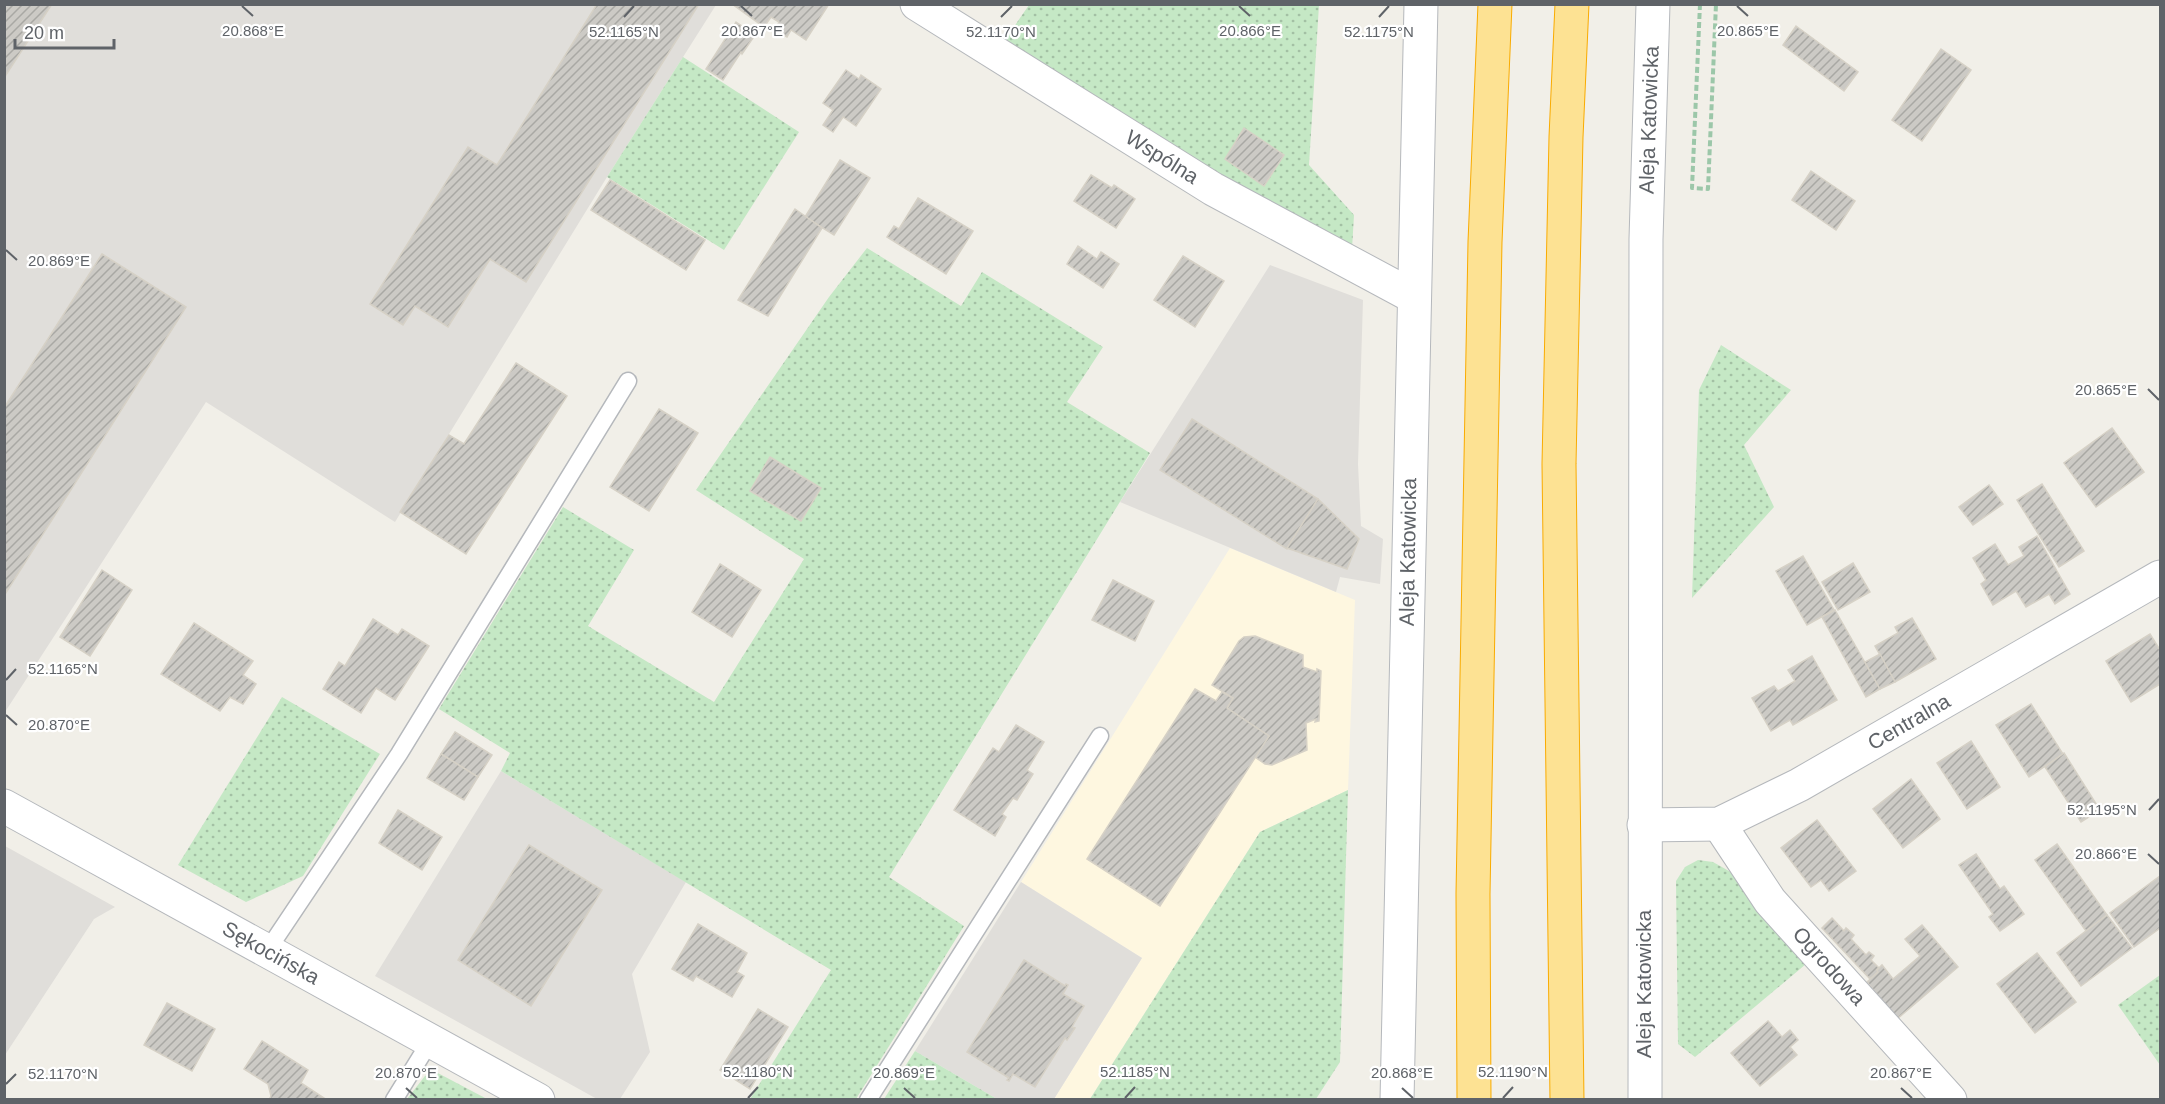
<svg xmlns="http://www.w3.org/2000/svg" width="2165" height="1104" font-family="Arial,sans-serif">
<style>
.commercial{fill:#fef7e0}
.industrial{fill:#e0deda}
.grass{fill:url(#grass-dots)}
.building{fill:url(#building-hatch);stroke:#d6d1c6;stroke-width:1.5}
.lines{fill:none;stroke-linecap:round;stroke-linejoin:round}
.service-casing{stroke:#b5b8bc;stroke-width:19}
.minor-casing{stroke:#b5b8bc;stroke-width:35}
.tertiary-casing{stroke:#b5b8bc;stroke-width:35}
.motorway-casing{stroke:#f9ab00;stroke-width:35}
.path{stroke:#9cc7a9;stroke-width:4;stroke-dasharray:6 3;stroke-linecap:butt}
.service{stroke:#fff;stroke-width:16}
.minor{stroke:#fff;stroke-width:33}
.tertiary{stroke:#fff;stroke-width:33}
.motorway{stroke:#fde293;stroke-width:33}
.ticks{fill:none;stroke:#5f6368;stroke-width:2}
.labels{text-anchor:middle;stroke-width:4.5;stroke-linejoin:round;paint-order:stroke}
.street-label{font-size:21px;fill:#5f6368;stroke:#fff}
.ticks-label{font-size:15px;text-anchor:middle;fill:#5f6368;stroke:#fff;stroke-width:4.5;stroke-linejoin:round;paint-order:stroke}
</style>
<defs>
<pattern id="grass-dots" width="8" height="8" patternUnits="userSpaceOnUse" patternTransform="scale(1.5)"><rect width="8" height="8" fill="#c5e8c5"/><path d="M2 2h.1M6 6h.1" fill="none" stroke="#a3c0a4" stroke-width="1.8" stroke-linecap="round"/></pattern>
<pattern id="building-hatch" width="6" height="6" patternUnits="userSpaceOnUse" patternTransform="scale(1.5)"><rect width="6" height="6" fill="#cccac5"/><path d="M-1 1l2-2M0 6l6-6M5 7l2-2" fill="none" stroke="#a9a8a4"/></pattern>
</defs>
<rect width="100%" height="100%" fill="#f1efe8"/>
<path class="commercial" d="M1230 548 1355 600 1348 790 1260 832 1090 1099H1054L1142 958 1021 882Z"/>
<g class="industrial">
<path d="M5 5H716L607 177 395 522 206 402 5 712Z"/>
<path d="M1270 265 1363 300 1358 464 1361 526 1383 539 1380 584 1340 577 1336 592 1120 502Z"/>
<path d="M501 771 686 882 632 974 650 1052 620 1099H597L375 976Z"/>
<path d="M5 846 115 907 94 919 5 1055Z"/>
<path d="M1021 882 1142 958 1054 1099H997L915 1051Z"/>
</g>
<g class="grass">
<path d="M1029 5H1319L1309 165 1354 215 1352 249 1286 220 1002 44Z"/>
<path d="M683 57 799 132 724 250 607 177Z"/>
<path d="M867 248 961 306 982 272 1103 347 1067 402 1150 453 889 877 964 926 856 1099H750L831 970 501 771 510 753 439 709 563 507 634 550 588 626 714 702 804 559 696 490 829 297Z"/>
<path d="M1721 345 1791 390 1744 445 1774 507 1692 598 1699 390Z"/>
<path d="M282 697 380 754 303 876 246 902 178 865Z"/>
<path d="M1348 790 1340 1062 1316 1099H1090L1260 832Z"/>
<path d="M1698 860 1713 862 1736 875 1812 959 1695 1057 1678 1044 1676 881 1685 867Z"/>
<path d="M2160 975V1065L2118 1005Z"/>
<path d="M915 1051 997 1099H884Z"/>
<path d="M434 1071 487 1099H407L425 1076Z"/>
</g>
<g class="building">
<path d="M4 4H52L4 78Z"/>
<path d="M597 4H699L526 282 490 259 448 327 415 306 403 325 370 304 468 147 497 165Z"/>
<path d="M732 4H829L806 40 791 30 787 37 775 30 779 22 771 17 764 27Z"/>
<path d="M736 22 755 35 742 54 741 52 723 80 706 69Z"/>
<path d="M1796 26 1858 72 1844 91 1783 45Z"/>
<path d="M1941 49 1971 70 1922 141 1892 120Z"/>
<path d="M846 70 859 79 861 75 881 89 856 126 843 117 833 132 823 125 833 110 823 103Z"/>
<path d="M1244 128 1284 155 1264 186 1225 159Z"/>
<path d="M840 160 870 178 834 235 805 217Z"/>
<path d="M1811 171 1855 201 1836 230 1792 200Z"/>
<path d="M1091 175 1112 188 1114 185 1135 199 1116 228 1074 201Z"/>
<path d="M610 180 705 240 686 270 591 210Z"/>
<path d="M918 198 973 231 946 274 887 237 894 226 899 229Z"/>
<path d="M795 209 822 228 768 316 738 300Z"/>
<path d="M1078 246 1097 259 1101 252 1119 264 1103 288 1067 264Z"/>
<path d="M102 254 186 307 4 596V408Z"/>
<path d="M1183 256 1224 281 1195 327 1154 300Z"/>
<path d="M516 363 567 396 466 554 400 512 449 435 464 444Z"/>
<path d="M659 409 698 433 649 511 610 487Z"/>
<path d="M1192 419 1318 499 1287 549 1160 470Z"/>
<path d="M2112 428 2144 472 2096 507 2064 463Z"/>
<path d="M770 457 821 488 801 521 750 491Z"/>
<path d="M2042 484 2084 551 2059 567 2017 500Z"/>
<path d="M1989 485 2003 504 1973 525 1959 507Z"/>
<path d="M1318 499 1359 539 1347 569 1287 548Z"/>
<path d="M2037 536 2070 594 2055 604 2049 594 2026 607 2016 591 1993 605 1981 584 1986 580 1973 558 1995 544 2008 565 2024 556 2019 547Z"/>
<path d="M1803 556 1834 610 1807 625 1776 571Z"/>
<path d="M1853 563 1870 592 1838 610 1822 582Z"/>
<path d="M720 564 761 590 732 637 692 612Z"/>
<path d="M102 570 132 590 90 656 60 637Z"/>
<path d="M1113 580 1154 601 1135 641 1092 620Z"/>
<path d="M1835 610 1880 689 1866 697 1822 617Z"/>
<path d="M1912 618 1936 659 1895 682 1875 646 1898 633 1895 627Z"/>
<path d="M373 619 398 635 402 629 429 646 395 700 376 688 361 713 323 689 339 662 345 666Z"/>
<path d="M194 623 253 661 243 675 256 684 243 704 230 697 220 711 161 674Z"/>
<path d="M2150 634 2160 650V684L2131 702 2106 661Z"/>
<path d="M1255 636 1303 655V667L1317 672V669L1321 671 1319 721 1315 722 1316 719 1306 723 1307 750 1272 765 1265 764 1255 757 1269 736 1227 708 1233 698 1212 685 1239 641 1244 637Z"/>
<path d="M1880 654 1895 682 1880 689 1865 662Z"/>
<path d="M1812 656 1837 700 1793 725 1790 720 1771 731 1752 698 1774 686 1778 691 1795 681 1788 670Z"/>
<path d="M1195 689 1216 701 1222 692 1233 698 1227 708 1269 736 1160 906 1087 859Z"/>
<path d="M2031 704 2063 754 2029 777 1996 725Z"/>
<path d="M1016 725 1044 742 1027 770 1033 774 1017 800 1013 798 1002 814 1006 817 995 836 954 810 993 748 999 752Z"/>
<path d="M455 732 492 755 478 777 441 754Z"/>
<path d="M1971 741 2000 787 1967 809 1937 763Z"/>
<path d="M2064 753 2100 810 2081 822 2045 767Z"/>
<path d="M441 754 478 777 464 800 427 778Z"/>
<path d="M1911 779 1940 819 1903 848 1873 809Z"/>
<path d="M398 810 442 837 422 870 379 843Z"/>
<path d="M1817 820 1856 871 1829 891 1821 880 1811 887 1781 848Z"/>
<path d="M2057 844 2107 915 2086 931 2035 860Z"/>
<path d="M529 845 602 890 531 1006 458 960Z"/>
<path d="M1976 854 2000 889 2004 886 2024 914 2000 931 1989 917 1993 914 1959 865Z"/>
<path d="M2160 876V928L2134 947 2110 913Z"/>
<path d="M2107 915 2132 948 2081 986 2057 953Z"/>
<path d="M1832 918 1844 931 1846 928 1854 935 1851 939 1866 955 1869 952 1874 956 1871 960 1879 968 1877 970 1878 972 1870 979 1822 928Z"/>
<path d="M698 924 747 953 737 972 744 976 732 997 696 976 693 981 672 969Z"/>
<path d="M1922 925 1958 967 1897 1019 1867 982 1878 972 1877 970 1882 965 1893 979 1920 956 1905 939Z"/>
<path d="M2037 953 2076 1002 2035 1033 1997 984Z"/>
<path d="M1024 960 1065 986 1066 984 1068 985 1063 994 1084 1006 1072 1027 1075 1028 1067 1040 1065 1038 1035 1087 1013 1074 1009 1081 1007 1080 1009 1078 967 1052Z"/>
<path d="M167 1003 215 1029 192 1071 144 1045Z"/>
<path d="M758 1009 788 1027 750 1089 720 1070Z"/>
<path d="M1768 1021 1782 1037 1790 1030 1798 1040 1790 1047 1797 1055 1760 1086 1731 1053Z"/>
<path d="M262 1041 308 1070 301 1083 327 1100H269L271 1096 268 1084 244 1069Z"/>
</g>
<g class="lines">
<defs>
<g id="service">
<path d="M267 951 399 754 628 381"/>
<path d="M394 1100 431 1040"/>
<path d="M868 1100 1100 736"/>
</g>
<g id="minor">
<path d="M917 4 1213 189 1414 297"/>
<path d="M4 806 538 1100"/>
<path d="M1719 824 1770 901 1950 1100"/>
<path d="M1644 825 1719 824 1799 785 2160 577"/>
</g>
<g id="tertiary">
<path d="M1397 1100 1421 4"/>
<path d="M1645 1100 1646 239 1653 4"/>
</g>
<g id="motorway">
<path d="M1474 1100 1473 894 1485 242 1495 4"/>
<path d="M1567 1100 1559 464 1566 137 1572 4"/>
</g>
</defs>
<use href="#service" class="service-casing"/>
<use href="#minor" class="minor-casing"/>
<use href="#tertiary" class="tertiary-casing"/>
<use href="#motorway" class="motorway-casing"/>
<path class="path" d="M1700 4 1692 188 1708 189 1716 4"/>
<use href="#service" class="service"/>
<use href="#minor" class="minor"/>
<use href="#tertiary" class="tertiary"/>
<use href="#motorway" class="motorway"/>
</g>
<path class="ticks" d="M242 6 253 16M741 6 752 16M1239 6 1250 16M1737 6 1748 16M624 17 634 6M1001 17 1012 6M1379 17 1389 6M6 250 17 260M2148 389 2159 400M6 680 16 669M6 715 17 725M2149 810 2159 799M2148 854 2159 864M6 1084 16 1074M406 1088 417 1098M904 1088 915 1098M1402 1088 1413 1098M1901 1088 1912 1098M748 1098 758 1087M1125 1098 1135 1087M1503 1098 1513 1087"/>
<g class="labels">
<g class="street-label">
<text transform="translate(1649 120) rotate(-88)" y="7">Aleja Katowicka</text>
<text transform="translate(1162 157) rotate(32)" y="7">Wspólna</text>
<text transform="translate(1408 552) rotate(-89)" y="7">Aleja Katowicka</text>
<text transform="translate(1909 722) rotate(-30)" y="7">Centralna</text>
<text transform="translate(271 953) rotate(29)" y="7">Sękocińska</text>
<text transform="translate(1829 966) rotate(48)" y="7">Ogrodowa</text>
<text transform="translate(1644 984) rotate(-90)" y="7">Aleja Katowicka</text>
</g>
</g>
<g class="ticks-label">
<text x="253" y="36">20.868°E</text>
<text x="752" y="36">20.867°E</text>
<text x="1250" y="36">20.866°E</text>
<text x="1748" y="36">20.865°E</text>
<text x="1001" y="37">52.1170°N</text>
<text x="624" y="37">52.1165°N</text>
<text x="1379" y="37">52.1175°N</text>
<text x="59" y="266">20.869°E</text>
<text x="2106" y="395">20.865°E</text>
<text x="63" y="674">52.1165°N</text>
<text x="59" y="730">20.870°E</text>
<text x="2102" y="815">52.1195°N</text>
<text x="2106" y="859">20.866°E</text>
<text x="758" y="1077">52.1180°N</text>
<text x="1135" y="1077">52.1185°N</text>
<text x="1513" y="1077">52.1190°N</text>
<text x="406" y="1078">20.870°E</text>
<text x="904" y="1078">20.869°E</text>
<text x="1402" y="1078">20.868°E</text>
<text x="1901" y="1078">20.867°E</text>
<text x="63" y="1079">52.1170°N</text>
</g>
<rect width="2165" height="1104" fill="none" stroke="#5f6368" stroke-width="12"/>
<path d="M15 39v9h99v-9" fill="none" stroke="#5f6368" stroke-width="3"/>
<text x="24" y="39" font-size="18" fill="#5f6368" stroke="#ffffff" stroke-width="4.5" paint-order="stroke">20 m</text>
</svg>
